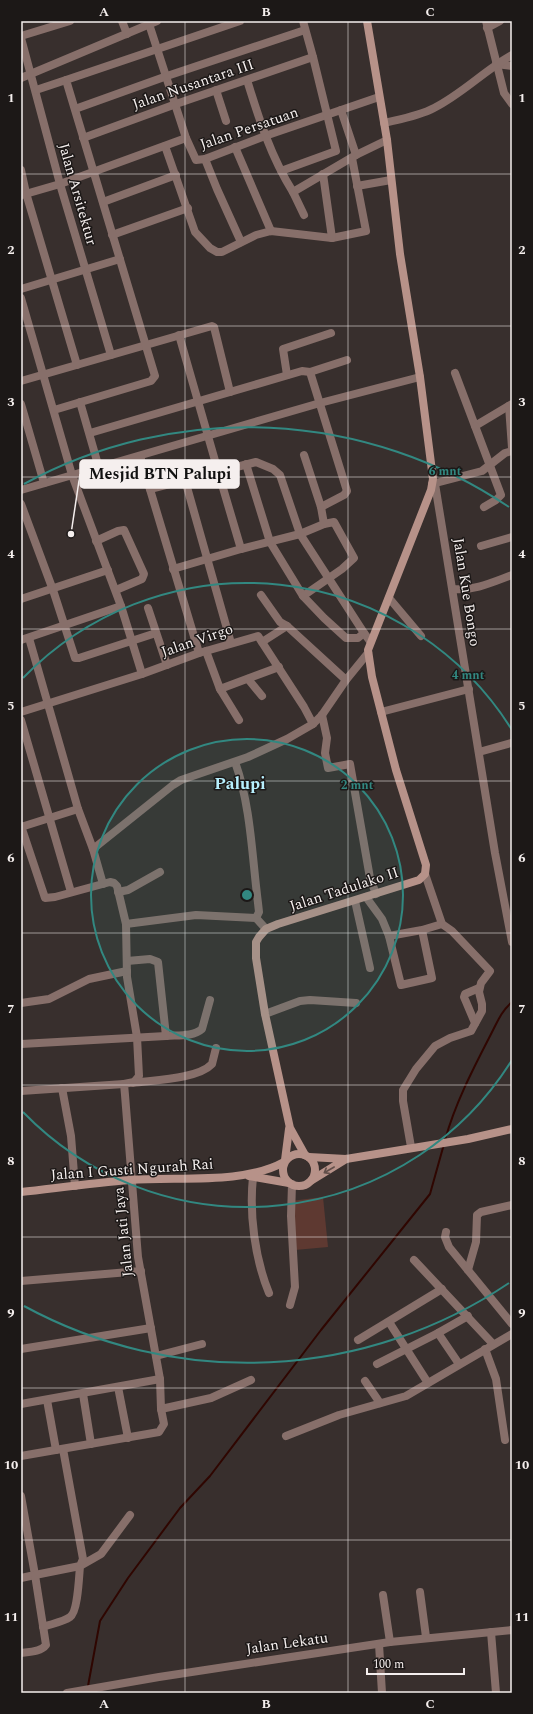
<svg xmlns="http://www.w3.org/2000/svg" width="533" height="1714" font-family="Spectral,serif">
<style>
.green{fill:#5e3931}
.lines{fill:none;stroke-linecap:round;stroke-linejoin:round}
.stream{stroke:#2f0601;stroke-width:2}
.minor{stroke:#876f6a;stroke-width:8}
.secondary{stroke:#b79289;stroke-width:8}
.oneway{stroke:#624f4a}
.grid{fill:none;stroke:#f5efee;stroke-width:1;stroke-opacity:0.55}
.ring{fill:none;stroke:#328881;stroke-width:2}
.labels{text-anchor:middle;stroke-width:3;stroke-linejoin:round;paint-order:stroke}
.street-label{font-size:15px;fill:#f5efee;stroke:#1c1817}
.quarter-label{font-size:17px;font-weight:bold;fill:#b7effd;stroke:#1c1817}
.centre{fill:#328881;stroke:#1c1817;stroke-width:2}
.ring-label{font-size:12px;text-anchor:middle;font-weight:bold;fill:#328881;stroke:#1c1817;stroke-width:3;stroke-linejoin:round;paint-order:stroke}
.leader{fill:none;stroke:#f5efee;stroke-width:1.5}
.callout-dot{fill:#f5efee;stroke:#1c1817;stroke-width:1.5}
.callout{fill:#f5efee;stroke:#f5efee;stroke-width:1.5}
.callout-label{font-size:16px;text-anchor:middle;font-weight:bold;fill:#111}
.neatline{fill:none;stroke:#f5efee;stroke-width:1.5}
.grid-label{font-size:13px;text-anchor:middle;font-weight:bold;fill:#f5efee}
</style>
<rect width="100%" height="100%" fill="#382f2d"/>
<path class="green" d="M323 1197 328 1247 295 1250 291 1201Z"/>
<g class="lines">
<g class="stream">
<path d="M445 1140C455 1104 472 1071 489 1038 496 1025 501 1011 512 1002"/>
<path d="M88 1686 100 1621 128 1578 180 1508 210 1476 321 1330 430 1194 444 1144"/>
</g>
<g class="minor">
<path d="M122 21 127 34"/>
<path d="M486 21 504 93 512 104"/>
<path d="M149 24 186 138 196 160 205 159 265 136 379 97"/>
<path d="M487 28 500 21"/>
<path d="M21 36 70 21"/>
<path d="M21 38 60 184 111 355"/>
<path d="M496 64 512 66"/>
<path d="M21 78 157 21"/>
<path d="M247 80C259 119 271 157 293 192L356 155 387 140"/>
<path d="M36 90 66 80"/>
<path d="M216 90 226 121"/>
<path d="M75 109 167 76 305 30"/>
<path d="M341 110 356 155"/>
<path d="M384 123C401 119 419 116 434 108 462 94 485 70 512 55"/>
<path d="M83 138 176 104 313 57"/>
<path d="M165 146 195 232 210 248 217 252H222L256 235 271 231 332 238 366 231 352 158"/>
<path d="M235 147 271 231"/>
<path d="M205 159 217 189 241 242"/>
<path d="M21 170 26 193 77 365"/>
<path d="M281 171 336 151 313 57 303 21"/>
<path d="M323 174 332 238"/>
<path d="M357 186 391 180"/>
<path d="M293 192 304 215"/>
<path d="M22 195 60 184 186 138"/>
<path d="M103 202 176 175"/>
<path d="M112 235 188 208"/>
<path d="M21 289 120 259"/>
<path d="M21 298 72 475 121 606 21 640"/>
<path d="M179 335 218 471 241 549"/>
<path d="M310 372 347 360"/>
<path d="M455 373 475 426 512 404"/>
<path d="M287 375 283 349 331 333"/>
<path d="M21 381 212 326 214 327 230 392"/>
<path d="M80 402 99 468"/>
<path d="M21 404 44 483"/>
<path d="M509 406 512 448"/>
<path d="M54 410 151 381 155 376 66 80 240 21"/>
<path d="M475 426 501 495 496 500 484 507"/>
<path d="M90 433 302 371 310 372 347 491 344 495 321 507"/>
<path d="M140 456 199 653"/>
<path d="M246 464 270 542 303 596 324 618 346 638H358L364 633"/>
<path d="M185 480 231 643"/>
<path d="M432 484 482 471 505 453 512 451"/>
<path d="M435 484 495 853 512 942"/>
<path d="M150 489 256 462 273 469 280 475 300 534 364 633 370 641"/>
<path d="M21 490 320 403 420 377"/>
<path d="M21 504 53 590 75 658H79L156 633"/>
<path d="M96 541 118 531 124 530 144 574 142 579 116 590"/>
<path d="M481 546 512 537"/>
<path d="M173 569 241 549 300 534 324 524 321 507 304 455"/>
<path d="M453 589C474 591 493 582 512 575"/>
<path d="M261 595 280 622 287 626 262 642"/>
<path d="M303 596 342 569 354 558 334 522 324 524"/>
<path d="M389 598 421 636"/>
<path d="M21 599 108 570"/>
<path d="M121 606 142 674"/>
<path d="M148 608 167 665"/>
<path d="M287 626 346 680"/>
<path d="M29 638 78 809 93 849 103 884"/>
<path d="M206 651 220 689 279 667"/>
<path d="M248 679 262 696"/>
<path d="M220 689 239 720"/>
<path d="M21 712 142 674 199 653 258 636 304 707 313 724"/>
<path d="M381 712 469 689"/>
<path d="M322 715 327 738 325 753 328 768 350 764 370 878 376 894"/>
<path d="M21 720 71 892"/>
<path d="M479 752 511 743"/>
<path d="M235 762C251 806 252 857 258 903L259 912 256 918"/>
<path d="M21 826 45 898 55 897 110 882 114 883 117 886 126 924 196 915 256 918 266 929"/>
<path d="M21 827 78 809"/>
<path d="M93 849 173 785 181 780 248 757 287 739 313 724 322 715 346 680 368 653"/>
<path d="M118 892 128 890 160 872"/>
<path d="M366 897 382 919 389 936"/>
<path d="M355 901 370 968"/>
<path d="M126 924 127 977 137 1037 139 1076 134 1082 124 1084 125 1095 138 1257 160 1379 161 1409 211 1398 251 1380"/>
<path d="M422 930 432 978 401 985 389 936 422 930 442 924"/>
<path d="M21 1003 49 999 89 979 127 971"/>
<path d="M265 1014 300 1001 310 1000 356 1003"/>
<path d="M475 1023 464 997 465 994 479 988"/>
<path d="M166 1036C177 1035 193 1037 202 1029L210 1000"/>
<path d="M21 1044 166 1036 158 962 150 959 127 961"/>
<path d="M133 1083C154 1080 198 1079 212 1064L216 1048"/>
<path d="M62 1088 71 1136 75 1186"/>
<path d="M21 1091 124 1084"/>
<path d="M411 1147 403 1101V1090L416 1069 435 1046 450 1038 471 1031 482 1011V1004L479 992 481 983 490 971 452 931 442 924 425 874"/>
<path d="M253 1177C249 1214 255 1259 269 1293"/>
<path d="M446 1232 445 1237 449 1247 512 1324"/>
<path d="M414 1260 493 1344"/>
<path d="M468 1270 476 1242 477 1215 481 1212 512 1205"/>
<path d="M21 1281 141 1271"/>
<path d="M290 1305 295 1287 291 1216 292 1184"/>
<path d="M389 1322 428 1383"/>
<path d="M438 1333 459 1364"/>
<path d="M358 1340 442 1289"/>
<path d="M21 1349 151 1328"/>
<path d="M485 1349 496 1379 505 1440"/>
<path d="M156 1356 202 1344"/>
<path d="M377 1364 438 1333 468 1316"/>
<path d="M365 1381 380 1403"/>
<path d="M118 1387 128 1438"/>
<path d="M83 1394 91 1444"/>
<path d="M47 1400 56 1450"/>
<path d="M21 1404 160 1379"/>
<path d="M286 1436 339 1415 406 1396 512 1334"/>
<path d="M21 1456 159 1432 164 1424 161 1409"/>
<path d="M21 1496 35 1575 21 1578"/>
<path d="M420 1592 426 1637"/>
<path d="M383 1595 390 1642"/>
<path d="M43 1627C51 1624 63 1622 70 1617 78 1612 79 1576 80 1566L101 1554 130 1515"/>
<path d="M491 1632 496 1693"/>
<path d="M379 1644 382 1693"/>
<path d="M21 1653C29 1652 41 1652 46 1645L35 1575 80 1566 83 1559 63 1449"/>
<path d="M67 1693 159 1677 390 1642 512 1630"/>
</g>
<g class="secondary">
<circle cx="299" cy="1170" r="16"/>
<path d="M305 1155 290 1128 265 1014 256 958V942L259 937 266 929 278 924 419 880 425 874 426 865 396 770 372 677 368 650 431 490 433 479 420 377 400 254 387 140 367 21"/>
<path d="M309 1157 346 1159 468 1139 512 1129"/>
<path d="M285 1160 289 1129"/>
<path d="M249 1176 289 1183"/>
<path d="M312 1180 346 1159"/>
<path d="M21 1192C57 1188 94 1183 130 1180 176 1176 243 1185 284 1162"/>
</g>
</g>
<defs><path id="oneway-shaft" d="M-6 0H5M1.5-3L5.5 0L1.5 3" fill="none" stroke-width="1.6" stroke-linecap="round" stroke-linejoin="round"/></defs>
<use class="oneway" href="#oneway-shaft" transform="translate(329 1170) rotate(150)"/>
<path class="grid" d="M185 21V1693M348 21V1693M21 174H512M21 326H512M21 477H512M21 629H512M21 781H512M21 933H512M21 1085H512M21 1237H512M21 1388H512M21 1540H512"/>
<circle cx="247" cy="895" r="156" fill="#328881" fill-opacity=".12"/>
<g class="ring">
<circle cx="247" cy="895" r="156"/>
<path d="M512 1060A312 312 0 0 1 23 1112M23 678A312 312 0 0 1 512 730"/>
<path d="M509 1283A468 468 0 0 1 24 1306M24 484A468 468 0 0 1 509 507"/>
</g>
<g class="labels">
<g class="street-label">
<text transform="translate(193 84) rotate(-19)" y="5">Jalan Nusantara III</text>
<text transform="translate(249 128) rotate(-19)" y="5">Jalan Persatuan</text>
<text transform="translate(78 194) rotate(74)" y="5">Jalan Arsitektur</text>
<text transform="translate(467 592) rotate(81)" y="5">Jalan Kue Bongo</text>
<text transform="translate(197 640) rotate(-19)" y="5">Jalan Virgo</text>
<text transform="translate(344 889) rotate(-18)" y="5">Jalan Tadulako II</text>
<text transform="translate(132 1169) rotate(-4)" y="5">Jalan I Gusti Ngurah Rai</text>
<text transform="translate(123 1232) rotate(-96)" y="5">Jalan Jati Jaya</text>
<text transform="translate(287 1643) rotate(-8)" y="5">Jalan Lekatu</text>
</g>
<g class="quarter-label">
<text x="240" y="789">Palupi</text>
</g>
</g>
<circle cx="247" cy="895" r="6" class="centre"/>
<g class="ring-label">
<text x="445" y="475">6 mnt</text>
<text x="468" y="679">4 mnt</text>
<text x="357" y="789">2 mnt</text>
</g>
<path class="leader" d="M71 534L80 474"/>
<circle class="callout-dot" cx="71" cy="534" r="4"/>
<rect class="callout" x="80" y="460" width="159" height="28" rx="4"/>
<g class="callout-label">
<text x="160" y="479">Mesjid BTN Palupi</text>
</g>
<rect width="533" height="1714" fill="none" stroke="#1c1817" stroke-width="44"/>
<path d="M367 1668v6h97v-6" fill="none" stroke="#f5efee" stroke-width="2"/>
<text x="373" y="1668" font-size="12" fill="#f5efee" stroke="#1c1817" stroke-width="3" paint-order="stroke">100 m</text>
<rect x="22" y="22" width="489" height="1670" class="neatline"/>
<g class="grid-label">
<text x="104" y="16">A</text>
<text x="266" y="16">B</text>
<text x="430" y="16">C</text>
<text x="11" y="102">1</text>
<text x="522" y="102">1</text>
<text x="11" y="254">2</text>
<text x="522" y="254">2</text>
<text x="11" y="406">3</text>
<text x="522" y="406">3</text>
<text x="11" y="558">4</text>
<text x="522" y="558">4</text>
<text x="11" y="710">5</text>
<text x="522" y="710">5</text>
<text x="11" y="862">6</text>
<text x="522" y="862">6</text>
<text x="11" y="1013">7</text>
<text x="522" y="1013">7</text>
<text x="11" y="1165">8</text>
<text x="522" y="1165">8</text>
<text x="11" y="1317">9</text>
<text x="522" y="1317">9</text>
<text x="11" y="1469">10</text>
<text x="522" y="1469">10</text>
<text x="11" y="1621">11</text>
<text x="522" y="1621">11</text>
<text x="104" y="1708">A</text>
<text x="266" y="1708">B</text>
<text x="430" y="1708">C</text>
</g>
</svg>
